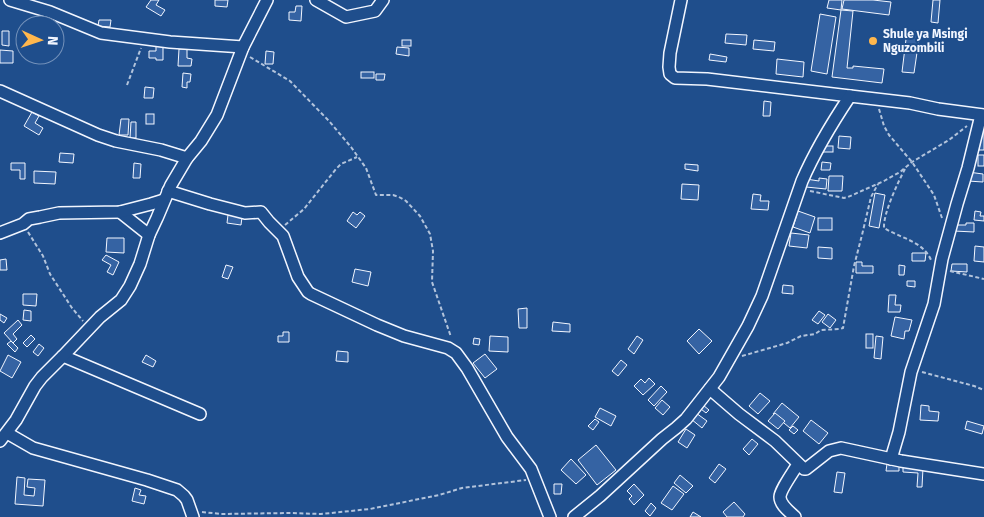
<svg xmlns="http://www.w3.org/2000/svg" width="984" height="517" font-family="'Fira Sans',sans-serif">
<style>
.building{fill:#3563a3;stroke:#f2f6ff}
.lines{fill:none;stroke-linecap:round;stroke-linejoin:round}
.minor-casing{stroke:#f2f6ff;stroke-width:14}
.path{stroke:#b3c4dc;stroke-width:2;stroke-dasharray:4 2.5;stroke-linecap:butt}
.minor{stroke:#1f4e8c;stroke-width:11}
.poi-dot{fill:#ffb74d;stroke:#1f4e8c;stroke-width:2}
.labels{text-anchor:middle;stroke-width:4;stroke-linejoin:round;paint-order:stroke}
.poi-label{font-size:12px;font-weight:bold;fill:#f2f6ff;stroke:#1f4e8c;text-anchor:start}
</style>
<rect width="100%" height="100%" fill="#1f4e8c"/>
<g class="building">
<path d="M151 0H159L156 5 165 10 161 16 146 7Z"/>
<path d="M215 0H228L227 7 215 6Z"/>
<path d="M829 0H842L841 10 827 8Z"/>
<path d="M844 0H873L891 2 889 15 842 9Z"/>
<path d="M933 0H940L938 23 931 22Z"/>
<path d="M296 6H302L301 21 289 20V12H295Z"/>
<path d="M841 10 853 11 847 68H853V66L884 69 882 83 832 77Z"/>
<path d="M820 14 836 17 827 74 811 71Z"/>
<path d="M99 20H111L110 27 98 26Z"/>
<path d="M2 31H9V46L2 45Z"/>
<path d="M907 31 920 32 914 73 902 72Z"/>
<path d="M726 34 747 35 746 45 725 43Z"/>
<rect x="402" y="40" width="9" height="6"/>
<path d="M754 40 775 42 774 51 753 49Z"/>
<path d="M156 46H163V60H156V58H149V51H156Z"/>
<path d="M397 47 409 48V56L396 54Z"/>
<path d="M179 49H187V58L192 59 191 66H178Z"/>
<path d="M0 50 13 51V63H0Z"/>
<path d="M266 51 274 52 273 64H265Z"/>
<path d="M710 54 727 57 726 62 709 60Z"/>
<path d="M777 59 804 62 803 77 776 74Z"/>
<rect x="361" y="72" width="13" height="6"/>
<path d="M183 73 191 74 190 82H187V88L182 87Z"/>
<path d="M376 74H385L384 80H376Z"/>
<path d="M145 87 154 88 153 98H144Z"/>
<path d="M764 101 771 102 770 116H763Z"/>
<path d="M32 112 39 116 35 123 43 128 39 135 24 126Z"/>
<rect x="146" y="114" width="8" height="10"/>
<path d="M121 119H129L128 135H119Z"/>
<path d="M131 122H136V138H130Z"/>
<path d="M982 131H984V150H979Z"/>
<path d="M839 136 851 137 850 149 838 148Z"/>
<rect x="822" y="146" width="11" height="6"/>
<path d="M60 153 74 154 73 163 59 162Z"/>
<rect x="978" y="155" width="6" height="11"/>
<path d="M822 162 831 163 830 170H821Z"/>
<path d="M11 163H25V179H20V170H11Z"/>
<path d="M134 163 141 164 140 178H133Z"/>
<path d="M685 164 698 165V171L685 169Z"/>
<path d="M34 171 56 172 55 184 34 183Z"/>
<path d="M968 172 983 174V182L968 181Z"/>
<path d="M829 176H843L842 191H828Z"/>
<path d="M819 178 827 179 826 189 806 187V179L819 181Z"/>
<path d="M682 184 699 185 698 200 681 199Z"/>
<path d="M875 193 885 195 879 228 869 226Z"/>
<path d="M753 194 761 195 760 201H769L768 210 751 209Z"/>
<path d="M798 211 815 217 810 233 793 227Z"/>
<path d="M975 211 981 212 980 216H984V221L974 220Z"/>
<path d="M353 212 357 215 360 212 365 216 356 228 347 221Z"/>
<path d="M228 215 242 217 241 225 227 223Z"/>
<rect x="818" y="218" width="14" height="12"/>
<path d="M966 223H974V232L954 231 955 225H966Z"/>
<path d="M791 233 809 235 807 248 789 246Z"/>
<path d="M107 238H124V253L106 252Z"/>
<path d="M975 246 984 247V262L974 261Z"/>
<path d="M818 247 832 248V259L818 258Z"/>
<path d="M912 253H926L925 261H912Z"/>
<path d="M106 255 119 262 113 275 107 272 111 265 102 260Z"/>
<path d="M6 259 7 270H0V260Z"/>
<path d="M856 262H862V266H873V273H856Z"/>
<path d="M952 264H967V272L951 271Z"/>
<path d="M226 265 233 267 228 279 222 277Z"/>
<path d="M899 265 905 266 904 275H899Z"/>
<path d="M355 269 371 272 368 286 352 282Z"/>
<path d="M907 281H915V287L907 286Z"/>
<path d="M783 285 793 286V294L782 293Z"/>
<path d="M23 294H37L36 306 23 305Z"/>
<path d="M889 295H896L895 305H901L900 312H888Z"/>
<path d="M527 308V328H519L518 309Z"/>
<path d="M24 310 31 311V321L23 320Z"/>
<path d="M819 311 825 315 818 324 812 320Z"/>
<path d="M0 314 7 318 4 323 0 320Z"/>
<path d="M828 314 836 320 830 328 822 322Z"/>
<path d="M895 317 912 320 909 331H905L904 339 891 336Z"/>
<path d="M18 320 22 325 13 334 17 339 13 343 4 333Z"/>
<path d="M553 322 570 324V332L552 331Z"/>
<path d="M699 329 712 341 699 354 687 341Z"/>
<path d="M283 332H289V342H278V336H283Z"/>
<rect x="866" y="334" width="7" height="14"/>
<path d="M31 335 35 339 27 347 23 343Z"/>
<path d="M490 336 508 337V352L489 351Z"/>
<path d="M637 336 643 340 634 354 628 349Z"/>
<path d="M876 336 883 337 881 359 874 358Z"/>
<path d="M474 338 480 339 479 345 473 344Z"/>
<path d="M11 341 18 348 15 352 7 344Z"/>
<path d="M39 344 44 348 38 356 33 352Z"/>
<path d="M337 351 348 352V362L336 361Z"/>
<path d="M485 354 497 369 485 378 473 363Z"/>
<path d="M8 355 21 362 12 378 0 371Z"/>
<path d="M146 355 156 361 153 367 142 362Z"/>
<path d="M621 360 627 365 618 376 612 371Z"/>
<path d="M649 378 655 384 643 395 634 386 641 379 645 383Z"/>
<path d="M661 386 667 392 654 406 648 400Z"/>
<path d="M760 393 770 401 758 414 749 406Z"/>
<path d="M662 400 670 407 663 415 655 408Z"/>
<path d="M782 403 799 417 790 428 773 414Z"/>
<path d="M703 405 709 410 706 413 701 409Z"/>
<path d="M921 405 929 406V411L939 412 938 421 920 420Z"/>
<path d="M600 408 616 416 611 426 595 417Z"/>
<path d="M696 413 707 421 702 428 691 419Z"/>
<path d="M775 413 785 421 778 429 768 421Z"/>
<path d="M595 419 599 422 593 430 588 426Z"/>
<path d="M811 420 828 433 819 444 803 431Z"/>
<path d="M967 421 984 426 982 434 965 429Z"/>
<path d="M793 426 798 430 794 434 789 430Z"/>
<path d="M686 429 695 435 687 448 678 442Z"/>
<path d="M752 439 758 444 749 455 743 449Z"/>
<path d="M596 445 616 470 597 485 578 460Z"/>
<path d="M571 459 586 475 576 484 561 470Z"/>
<path d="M719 464 726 469 715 483 709 478Z"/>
<path d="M887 464 899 465V471H886Z"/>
<path d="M903 467 923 468 922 487H917L918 473 903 472Z"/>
<path d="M837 472 845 473 842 493 834 492Z"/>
<path d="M680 475 693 486 686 493 674 483Z"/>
<path d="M17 477 25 478 24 495 34 496 35 488 27 487 28 479 45 480 43 506 15 504Z"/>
<path d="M554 484H562L561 494H554Z"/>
<path d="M634 484 644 495 634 505 629 499 632 496 627 491Z"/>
<path d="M673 486 684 494 672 510 661 503Z"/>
<path d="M135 488 141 490 139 495 146 496 144 504 132 501Z"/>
<path d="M734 502 745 514 743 517H727L723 512Z"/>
<path d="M651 503 656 508 650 516 645 511Z"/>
<path d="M693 512 701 517H690Z"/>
</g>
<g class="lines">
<defs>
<g id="minor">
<path d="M10 0 50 12 101 33 170 42 243 47"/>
<path d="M316 0 346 17 375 11 383 0"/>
<path d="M681 0 670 53 669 67 670 74 675 78 707 79 850 96 910 103 938 109 984 115"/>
<path d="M0 91 98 135 116 141 161 150 187 158"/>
<path d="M168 191 210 204 245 213 261 212 269 222 283 236 298 277 308 292 311 294 377 325 404 336 448 348 456 353 467 368 507 437 531 469 550 517"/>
<path d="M120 212 149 235"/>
<path d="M0 233 23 224 29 219 40 217 59 213 120 212 151 204 164 200"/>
<path d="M63 356 200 414"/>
<path d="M710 389 739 414 775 441 804 469H806L829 451 841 448 901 461 984 474"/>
<path d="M7 433 33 448 147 480 177 490 184 496 187 500 193 517"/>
<path d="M0 441 16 420 35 386 42 377 63 356 100 317 121 300 130 286 140 264 149 235 157 218 171 185 187 158 201 141 217 115 243 47 267 0"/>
<path d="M891 459 899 432 911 372 934 304 942 259 957 204 968 168 981 115"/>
<path d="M574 517 600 496 662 439 676 428 686 419 719 377 748 326 762 296 802 181C815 151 832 123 850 96"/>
<path d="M795 517C790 512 780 505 780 497 780 490 794 471 798 464"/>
</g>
</defs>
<use href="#minor" class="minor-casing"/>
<g class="path">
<path d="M250 57 290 81 329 121 351 147 366 168 376 195H393L399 197 406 201 420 216 430 234 433 251 432 282 451 337"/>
<path d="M127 85 141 48"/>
<path d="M879 109 884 126 889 135 912 162 934 195 942 218"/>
<path d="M905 169C898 182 883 214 884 228 900 238 923 241 931 260"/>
<path d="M810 191 844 198 848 197 884 181 900 172 912 162 949 140 967 126"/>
<path d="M285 225 304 209 336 169 341 164 357 157"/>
<path d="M28 232 43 256 50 274 72 308 83 321"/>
<path d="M950 271 984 279"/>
<path d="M742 356 787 343 801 336 815 334 821 330 840 329 843 328 854 266 862 235 871 197 878 184"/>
<path d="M922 372 974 386 984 390"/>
<path d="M202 512 221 514 289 513 321 514 370 509 439 495 462 488 526 480"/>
</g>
<use href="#minor" class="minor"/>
</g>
<circle class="poi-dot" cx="873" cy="41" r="5"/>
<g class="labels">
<g class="poi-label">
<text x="883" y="38">Shule ya Msingi<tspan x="883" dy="14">Nguzombili</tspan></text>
</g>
</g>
<g transform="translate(40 40) rotate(93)"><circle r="24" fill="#1f4e8c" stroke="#7391ba"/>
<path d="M0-4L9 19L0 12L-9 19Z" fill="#ffb74d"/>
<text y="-8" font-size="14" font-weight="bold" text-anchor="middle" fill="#f2f6ff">N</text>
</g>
</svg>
